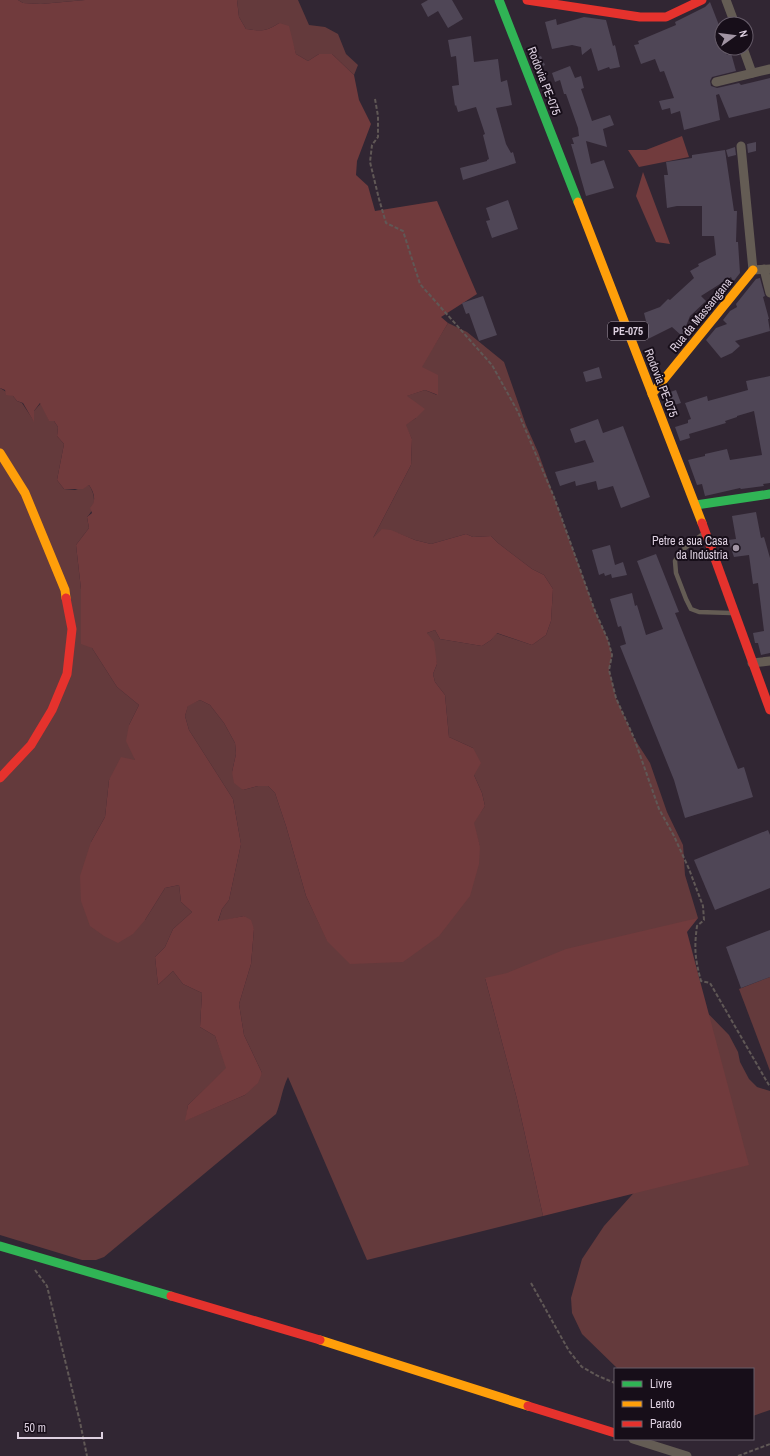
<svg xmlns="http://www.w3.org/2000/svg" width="770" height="1456" font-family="'Archivo Narrow',sans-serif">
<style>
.green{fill:#643a3c}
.forest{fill:#713b3d}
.building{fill:#4f4656}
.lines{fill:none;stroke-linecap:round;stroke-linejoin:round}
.path{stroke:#605856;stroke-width:2;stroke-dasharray:4 2;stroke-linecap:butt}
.lane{stroke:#645c54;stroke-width:4.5}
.street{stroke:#645c54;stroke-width:9}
.fast{stroke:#30b455;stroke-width:9}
.slow{stroke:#ff9f0a;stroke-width:9}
.jam{stroke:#e5322d;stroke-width:9}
.poi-dot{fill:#a194a3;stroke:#170e19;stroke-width:1.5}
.labels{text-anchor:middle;stroke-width:4;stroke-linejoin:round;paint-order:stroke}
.shield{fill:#170e19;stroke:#a296a4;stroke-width:1}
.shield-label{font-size:11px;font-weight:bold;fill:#ddd0e0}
.street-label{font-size:12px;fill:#ddd0e0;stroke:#170e19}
.poi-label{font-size:12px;fill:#ddd0e0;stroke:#170e19;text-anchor:end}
</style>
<rect width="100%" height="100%" fill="#312633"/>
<g class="green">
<path d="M18 0H85L41 4 23 3Z"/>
<path d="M237 0H298L309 25 325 27 338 34 346 54 358 65 354 75 332 54H319L308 61 296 54 290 35 279 23C266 32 261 31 246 29L239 17Z"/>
<path d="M448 323 467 332 504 362 526 425 538 452 595 611 608 640 612 655 609 670 616 698 634 738 650 763 667 812 683 845 685 875 698 918 676 931 694 999 729 1035 738 1052 740 1062 749 1079 757 1087 770 1091V1410L753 1416V1369H618L582 1334 572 1313 571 1298 582 1259 604 1226 648 1177 485 978 517 1099 543 1216 367 1260 288 1077C282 1089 281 1102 276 1114L104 1257 96 1260H82L0 1235V388L13 396 17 401 22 403 34 421V411L41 403 49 420 54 421 58 427 57 436 64 444 57 480 64 489 75 490 89 485C96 495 96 508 87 517L89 528 76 545 81 589V620L92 648 117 687 139 705 129 725 135 760 109 780 105 817 91 842 145 920 165 888 179 885 181 902 192 912 173 929 165 947 155 957 158 985 173 971 183 984 202 993 200 1027 215 1036 227 1068 188 1105 186 1120 245 1095 262 1073 244 1035 239 1004 251 964 254 929 244 916 218 922 222 909 229 900 241 844 233 799 189 730 185 716 188 705 200 700 210 705 224 723 235 743 236 754 232 772 243 790 258 786H268L275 793 286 826 306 896 327 940 480 847 473 823 485 806 482 793 474 775 473 748 449 737 445 695 435 682 433 674 437 664 427 633 435 630 440 639 482 646 491 640 496 633 532 645 546 635 551 621 553 589 544 575 532 569 498 543 491 536 473 537 466 534 431 544 415 540 397 533 372 540 411 465 412 439 405 425 416 418 406 396 425 390 437 395 421 367Z"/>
<path d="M770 977V1071L739 989Z"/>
</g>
<g class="forest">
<path d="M0 0H18L23 3 41 4 85 0H237L239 17 246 29C261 31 266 32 279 23L289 26 296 54 308 61 319 54H332L354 75 359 100 371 124 357 161 356 175 368 186 375 211 437 201 477 294 441 317 448 323 422 367 438 375V395L425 390 407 396 425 409 416 418 406 425 412 439 411 465 373 538 382 529 391 530 415 540 431 544 466 534 473 537 491 536 498 543 532 569 544 575 553 589 551 621 546 635 532 645 497 633 491 640 482 646 440 639 435 630 427 633 434 642 437 664 433 674 435 682 445 695 449 737 473 748 481 763 474 775 482 793 485 806 474 823 480 846 479 864 470 896 439 936 403 962 350 964 327 941 306 896 286 826 275 793 268 786H258L243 790 234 783 232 772 236 754 235 743 224 723 210 705 200 700 188 706 185 716 189 730 233 799 241 844 229 900 222 909 218 921 244 916 251 920 254 929 251 964 239 1004 244 1035 262 1073 258 1083 245 1095 185 1121 188 1105 226 1068 215 1036 200 1027 202 993 183 984 173 971 158 985 155 957 165 947 173 929 192 912 181 902 179 885 165 888 145 920 133 934 118 943 104 936 90 926 81 901 80 876 91 842 105 817 109 780 121 757 135 760 126 741 129 725 139 705 117 687 92 648 81 644V589L76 545 89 528 87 517 92 513 90 508C97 501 94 492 89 485L83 489H64L57 480 64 444 57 436 58 427 54 421H49L40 403 34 411V422L23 403 17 401 13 396 6 395 5 390 0 388Z"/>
<path d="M682 136 689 157 639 167 628 150H646Z"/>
<path d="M643 172 670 244 656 242 636 196Z"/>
<path d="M698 918 687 932 749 1165 543 1216 517 1099 485 978 507 973 566 949Z"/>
</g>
<g class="building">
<path d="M428 0H452L463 19 448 28 438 11 428 17 421 4Z"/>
<path d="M710 2 722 33 719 35 722 43V48H724L727 55 731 53 736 71 712 77 710 81 711 86 717 88 739 83 741 85 770 78V108L729 118 719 94 716 95 720 120 684 130 680 111 671 114 670 108 662 110 659 101 674 98 664 71 660 72 655 59 641 64 634 45 639 44 638 41 676 25 675 22 705 7Z"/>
<path d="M584 17 606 20 613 46 615 45 620 67 610 69 609 67 598 71 591 48 582 55 581 47 572 45 552 49 545 22 556 19 557 25Z"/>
<path d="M471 36 474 62 498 59 501 82 507 80 512 105 496 108 506 144 511 153 513 152 516 163 463 180 460 168 487 161V160L489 159 483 135 485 134 476 107 458 112 456 105 455 106 452 86 459 85 456 56 451 57 448 40Z"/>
<path d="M541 56 545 65 535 70 532 60Z"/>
<path d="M570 66 575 78 581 76 584 88 581 89 592 121 610 115 614 125 603 129 607 147 586 141 591 164 604 160 614 188 586 196 571 144H574L572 138 579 136 578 128 566 94H564L560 80 555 82 552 73Z"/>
<path d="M756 142V151L748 153 747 144Z"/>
<path d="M735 147 736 155 728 157 726 150Z"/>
<path d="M725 150 734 211H737L736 242H738L740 273 733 282 731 277 701 296 706 301 690 316 682 336 672 327 648 339 640 338 639 334 648 329 644 313 660 307 668 299 670 300 694 278 690 271 699 266 698 264 716 255 714 236H702V206H677L667 208 664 175H668L666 162 692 158V155Z"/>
<path d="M508 200 518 229 492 238 486 221 490 220 486 208Z"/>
<path d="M760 278 765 296 763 297 769 319H768L770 331 735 341 740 346 732 353 721 358 706 340 716 328 727 324 723 320 730 311 737 307 736 304 756 279Z"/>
<path d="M483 296 497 335 479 341 469 313 466 314 462 303Z"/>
<path d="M599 367 602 378 586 382 583 372Z"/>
<path d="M770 376V483L763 484 764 486 741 489 740 488 705 496 702 484 697 485 688 460 705 456V454L727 449 730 460 762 455 754 411 737 416V417L725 421 726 423 689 434 690 438 680 441 675 427 688 423V420L691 419 685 403 707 396 708 401 748 390 746 381Z"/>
<path d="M676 390 681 403 667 407 662 395Z"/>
<path d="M598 419 603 433 623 426 650 497 621 508 613 486 598 490 596 481 576 486 575 481 560 486 555 472 594 462 585 440 575 443 570 429Z"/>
<path d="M756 512 761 538 764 537 770 558V653L761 655 758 643H755L753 633 764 631 758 583 753 584 749 555 734 557 728 540 736 539 732 516Z"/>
<path d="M610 545 615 565 623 562 627 575 612 578 611 574 605 576 604 573 599 575 592 550Z"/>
<path d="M656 554 679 612 675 613 738 769 744 767 753 797 685 818 674 780 620 646 626 644 621 626 618 627 610 599 632 593 635 606 637 605 646 635 663 629 637 561Z"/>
<path d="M768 830 770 835V888L715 910 694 860Z"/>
<path d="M770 930V977L741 988 726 947Z"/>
</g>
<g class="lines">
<g class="path">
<path d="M375 99 378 116V137L372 145 370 162 379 199 386 223 403 231 420 284 492 365 518 412 529 438 554 497 595 611 608 640 612 655 609 670 616 698 634 738 659 809 674 836 689 869 703 906 704 920 697 926C694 948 695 959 701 981L710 983 770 1087"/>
<path d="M35 1270 47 1286 80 1422 87 1456"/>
<path d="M531 1283 569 1351 582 1367 598 1376 615 1383"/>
<path d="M738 1456 770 1444"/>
</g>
<path class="lane" d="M704 533 680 552 675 561 676 573 686 599 691 609 699 612 731 613"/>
<g class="street">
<path d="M726 0 735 24"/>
<path d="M743 48 752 73"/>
<path d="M716 82 770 69"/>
<path d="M741 146 753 270 770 269"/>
<path d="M764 269 770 293"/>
<path d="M752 663 770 661"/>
<path d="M633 1439 687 1456"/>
</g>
<g class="fast">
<path d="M499 0 578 202"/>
<path d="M696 505 770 494"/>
<path d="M0 1246 171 1296"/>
</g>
<g class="slow">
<path d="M578 202 702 523"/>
<path d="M652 394 753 270"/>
<path d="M0 453 25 493 65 590 66 598"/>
<path d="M320 1340 528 1406"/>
</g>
<g class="jam">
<path d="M527 0 640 17H666L702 0"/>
<path d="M702 523 770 710"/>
<path d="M0 778 31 745 52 710 67 674 72 629 66 598"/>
<path d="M171 1296 320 1340"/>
<path d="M528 1406 615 1433"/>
</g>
</g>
<circle class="poi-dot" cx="736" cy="548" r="4"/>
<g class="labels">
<rect class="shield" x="608" y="322" width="40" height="18" rx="3"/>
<g class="shield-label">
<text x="628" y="335">PE-075</text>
</g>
<g class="street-label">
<text transform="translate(544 81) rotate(69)" y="4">Rodovia PE-075</text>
<text transform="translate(701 315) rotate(-51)" y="4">Rua da Massangana</text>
<text transform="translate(661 383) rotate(69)" y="4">Rodovia PE-075</text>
</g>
<g class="poi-label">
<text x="728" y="545">Petre a sua Casa<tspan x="728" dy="14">da Indústria</tspan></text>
</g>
</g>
<rect x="614" y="1368" width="140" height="72" fill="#170e19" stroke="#665c69"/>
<rect x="622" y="1381" width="20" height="6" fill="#30b455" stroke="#665c69"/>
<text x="650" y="1388" font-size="12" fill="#ddd0e0">Livre</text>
<rect x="622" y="1401" width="20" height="6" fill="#ff9f0a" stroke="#665c69"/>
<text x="650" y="1408" font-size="12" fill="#ddd0e0">Lento</text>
<rect x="622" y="1421" width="20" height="6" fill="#e5322d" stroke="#665c69"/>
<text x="650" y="1428" font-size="12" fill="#ddd0e0">Parado</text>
<g transform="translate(734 36) rotate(76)"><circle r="19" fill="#170e19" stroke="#665c69"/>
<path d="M0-3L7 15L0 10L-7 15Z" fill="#a194a3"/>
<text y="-6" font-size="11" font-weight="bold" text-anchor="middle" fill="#ddd0e0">N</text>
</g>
<path d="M18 1432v6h84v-6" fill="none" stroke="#ddd0e0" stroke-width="2"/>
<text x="24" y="1432" font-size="12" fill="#ddd0e0" stroke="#170e19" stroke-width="3" paint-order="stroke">50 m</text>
</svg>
